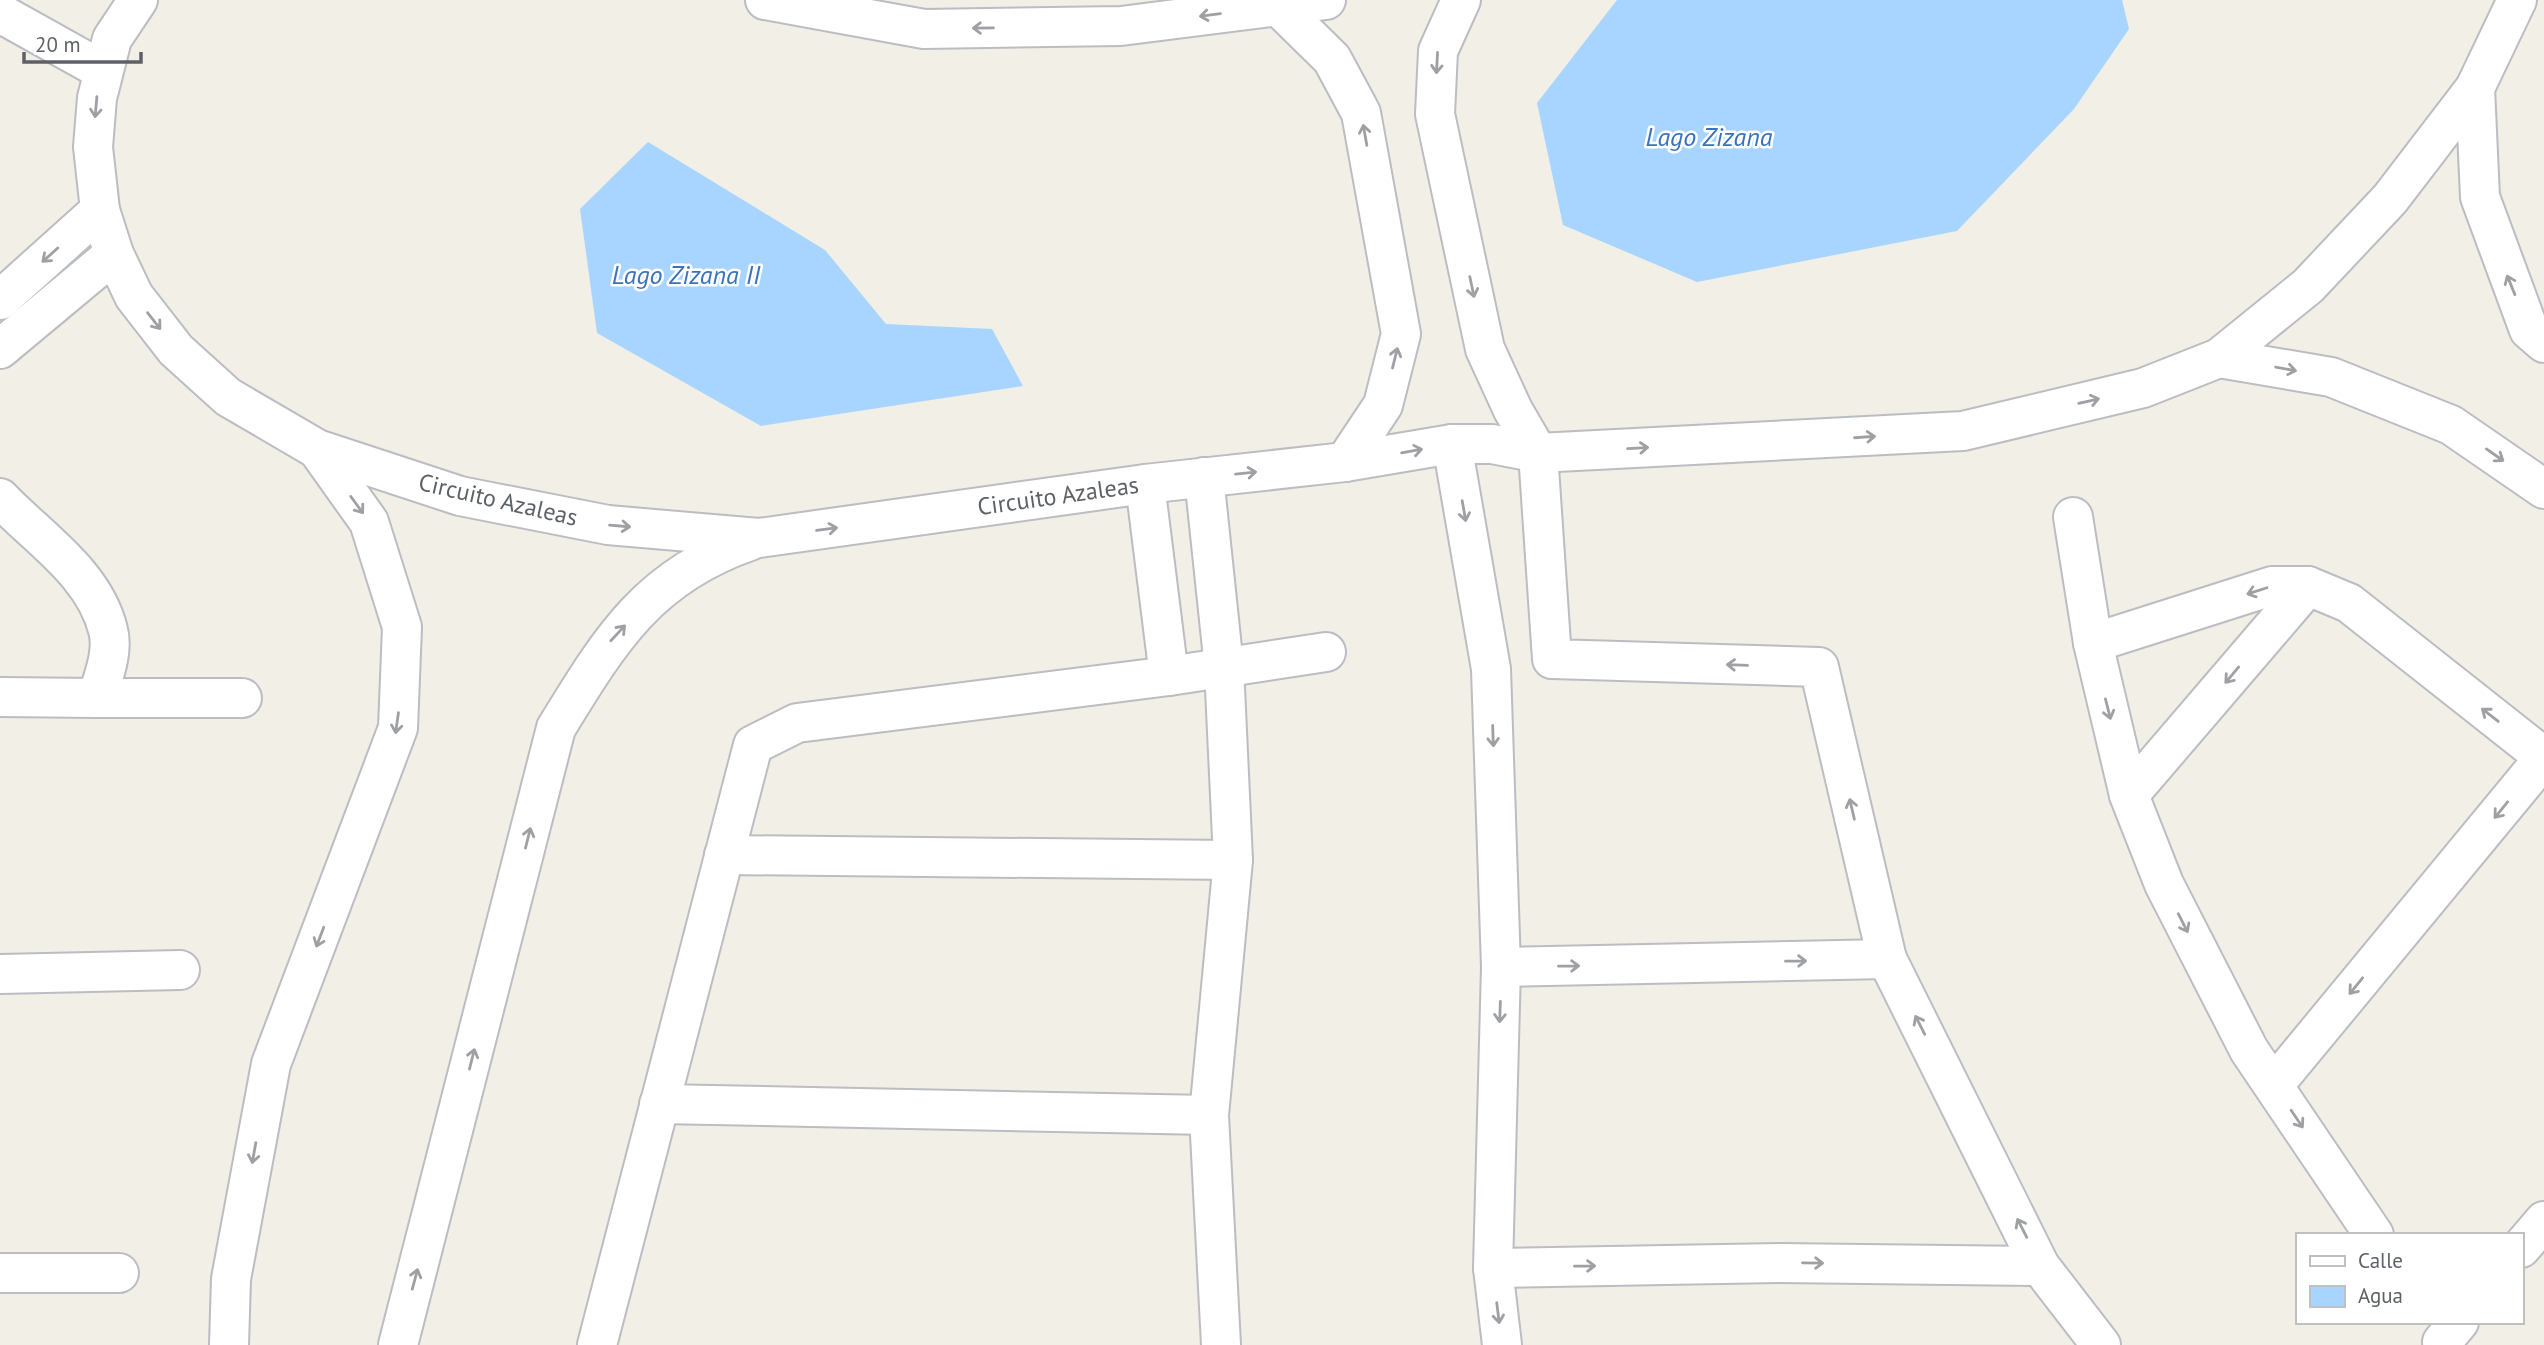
<svg xmlns="http://www.w3.org/2000/svg" width="2544" height="1345" font-family="'PT Sans',sans-serif">
<style>
.water{fill:#a8d5ff}
.lines{fill:none;stroke-linecap:round;stroke-linejoin:round}
.minor-casing{stroke:#babdc2;stroke-width:42}
.minor{stroke:#fff;stroke-width:38}
.oneway{stroke:#9ea0a4}
.labels{text-anchor:middle;stroke-width:5;stroke-linejoin:round;paint-order:stroke}
.street-label{font-size:24px;fill:#5d6167;stroke:#fff}
.water-label{font-size:26px;font-style:italic;fill:#3a73bb;stroke:#fff}
</style>
<rect width="100%" height="100%" fill="#f1efe6"/>
<g class="water">
<path d="M1617 0H2122L2129 29 2074 109 1957 231 1697 282 1563 225 1537 103Z"/>
<path d="M648 142 825 250 886 324 992 329 1023 386 761 426 597 333 580 209Z"/>
</g>
<g class="lines">
<defs>
<g id="minor">
<path d="M138 0 112 39 97 98 93 147 100 210 114 254 134 296 176 350 228 397 317 449 460 496 608 525 759 538 1145 484 1345 462 1452 444H1492L1538 453 1963 431 2143 388 2219 358 2308 286 2390 199 2475 88 2517 0"/>
<path d="M765 0 924 29 1121 26 1326 0"/>
<path d="M1461 0 1438 51 1435 114 1485 349 1513 410 1538 453 1552 659 1819 667 1887 959 2040 1266 2101 1345"/>
<path d="M1278 6 1332 59 1361 113 1401 334 1383 405 1345 462"/>
<path d="M0 16 7 17 102 70"/>
<path d="M2475 88 2480 197 2529 330 2544 343"/>
<path d="M0 300 100 210"/>
<path d="M0 349 114 254"/>
<path d="M2219 358 2331 377 2451 425 2544 489"/>
<path d="M1452 444 1491 669 1501 967 1493 1268 1502 1345"/>
<path d="M1204 477 1224 667 1233 860 1209 1115 1221 1345"/>
<path d="M1145 484 1169 676"/>
<path d="M0 498C38 538 94 573 108 630 114 651 103 678 97 698L0 697"/>
<path d="M2073 517 2093 643 2129 795 2164 884 2249 1050 2374 1235"/>
<path d="M2093 643 2272 586H2308L2349 603 2544 757"/>
<path d="M97 698H242"/>
<path d="M2129 795 2308 586"/>
<path d="M724 855 1233 860"/>
<path d="M1501 967 1887 959"/>
<path d="M0 974 180 970"/>
<path d="M2274 1085 2544 758"/>
<path d="M659 1104 1209 1115"/>
<path d="M2521 1248 2544 1221"/>
<path d="M1493 1268 1779 1263 2040 1266"/>
<path d="M0 1273H119"/>
<path d="M2442 1342 2459 1322"/>
<path d="M229 1345 231 1279 271 1064 398 728 402 627 369 522 317 449"/>
<path d="M398 1345 556 728C610 640 648 576 750 541"/>
<path d="M597 1345 753 745 797 723 1169 676 1326 652"/>
</g>
</defs>
<use href="#minor" class="minor-casing"/>
<use href="#minor" class="minor"/>
</g>
<defs><path id="oneway-shaft" d="M-6 0H5M1.5-3L5.5 0L1.5 3" fill="none" stroke-width="1.6" stroke-linecap="round" stroke-linejoin="round" transform="scale(1.75)"/></defs>
<g class="oneway">
<use href="#oneway-shaft" transform="translate(1210 15) rotate(173)"/>
<use href="#oneway-shaft" transform="translate(983 28) rotate(179)"/>
<use href="#oneway-shaft" transform="translate(1437 63) rotate(93)"/>
<use href="#oneway-shaft" transform="translate(96 107) rotate(95)"/>
<use href="#oneway-shaft" transform="translate(1365 135) rotate(-100)"/>
<use href="#oneway-shaft" transform="translate(50 255) rotate(138)"/>
<use href="#oneway-shaft" transform="translate(2511 285) rotate(-112)"/>
<use href="#oneway-shaft" transform="translate(1472 287) rotate(78)"/>
<use href="#oneway-shaft" transform="translate(154 321) rotate(52)"/>
<use href="#oneway-shaft" transform="translate(1395 358) rotate(-76)"/>
<use href="#oneway-shaft" transform="translate(2286 369) rotate(10)"/>
<use href="#oneway-shaft" transform="translate(2089 401) rotate(-13)"/>
<use href="#oneway-shaft" transform="translate(1865 437) rotate(-4)"/>
<use href="#oneway-shaft" transform="translate(1638 448) rotate(-3)"/>
<use href="#oneway-shaft" transform="translate(1412 451) rotate(-10)"/>
<use href="#oneway-shaft" transform="translate(2495 455) rotate(35)"/>
<use href="#oneway-shaft" transform="translate(1246 473) rotate(-6)"/>
<use href="#oneway-shaft" transform="translate(357 505) rotate(54)"/>
<use href="#oneway-shaft" transform="translate(1464 511) rotate(80)"/>
<use href="#oneway-shaft" transform="translate(620 526) rotate(5)"/>
<use href="#oneway-shaft" transform="translate(827 529) rotate(-8)"/>
<use href="#oneway-shaft" transform="translate(2257 591) rotate(162)"/>
<use href="#oneway-shaft" transform="translate(618 633) rotate(-47)"/>
<use href="#oneway-shaft" transform="translate(1737 665) rotate(-178)"/>
<use href="#oneway-shaft" transform="translate(2232 675) rotate(130)"/>
<use href="#oneway-shaft" transform="translate(2108 709) rotate(76)"/>
<use href="#oneway-shaft" transform="translate(2490 715) rotate(-142)"/>
<use href="#oneway-shaft" transform="translate(397 723) rotate(98)"/>
<use href="#oneway-shaft" transform="translate(1493 736) rotate(88)"/>
<use href="#oneway-shaft" transform="translate(1852 809) rotate(-103)"/>
<use href="#oneway-shaft" transform="translate(2501 810) rotate(129)"/>
<use href="#oneway-shaft" transform="translate(528 838) rotate(-76)"/>
<use href="#oneway-shaft" transform="translate(2183 923) rotate(63)"/>
<use href="#oneway-shaft" transform="translate(320 937) rotate(111)"/>
<use href="#oneway-shaft" transform="translate(1796 961) rotate(-1)"/>
<use href="#oneway-shaft" transform="translate(1569 966) rotate(-1)"/>
<use href="#oneway-shaft" transform="translate(2356 986) rotate(129)"/>
<use href="#oneway-shaft" transform="translate(1500 1012) rotate(92)"/>
<use href="#oneway-shaft" transform="translate(1920 1025) rotate(-117)"/>
<use href="#oneway-shaft" transform="translate(472 1059) rotate(-76)"/>
<use href="#oneway-shaft" transform="translate(2297 1119) rotate(56)"/>
<use href="#oneway-shaft" transform="translate(254 1153) rotate(100)"/>
<use href="#oneway-shaft" transform="translate(2022 1228) rotate(-117)"/>
<use href="#oneway-shaft" transform="translate(1813 1263) rotate(1)"/>
<use href="#oneway-shaft" transform="translate(1585 1266) rotate(-1)"/>
<use href="#oneway-shaft" transform="translate(415 1279) rotate(-75)"/>
<use href="#oneway-shaft" transform="translate(1498 1313) rotate(83)"/>
</g>
<g class="labels">
<g class="street-label">
<text transform="translate(1058 496) rotate(-8)" y="8">Circuito Azaleas</text>
<text transform="translate(498 500) rotate(13)" y="8">Circuito Azaleas</text>
</g>
<g class="water-label">
<text x="1709" y="146">Lago Zizana</text>
<text x="686" y="284">Lago Zizana II</text>
</g>
</g>
<rect x="2296" y="1233" width="228" height="91" fill="#ffffff" stroke="#bec0c2" stroke-width="2"/>
<rect x="2310" y="1256" width="35" height="10" fill="#ffffff" stroke="#bec0c2" stroke-width="2"/>
<text x="2358" y="1268" font-size="21" fill="#5d6167">Calle</text>
<rect x="2310" y="1286" width="35" height="21" fill="#a8d5ff" stroke="#bec0c2" stroke-width="2"/>
<text x="2358" y="1303" font-size="21" fill="#5d6167">Agua</text>
<path d="M24 52v10h117v-10" fill="none" stroke="#5d6167" stroke-width="3.5"/>
<text x="35" y="52" font-size="21" fill="#5d6167" stroke="#ffffff" stroke-width="5" paint-order="stroke">20 m</text>
</svg>
